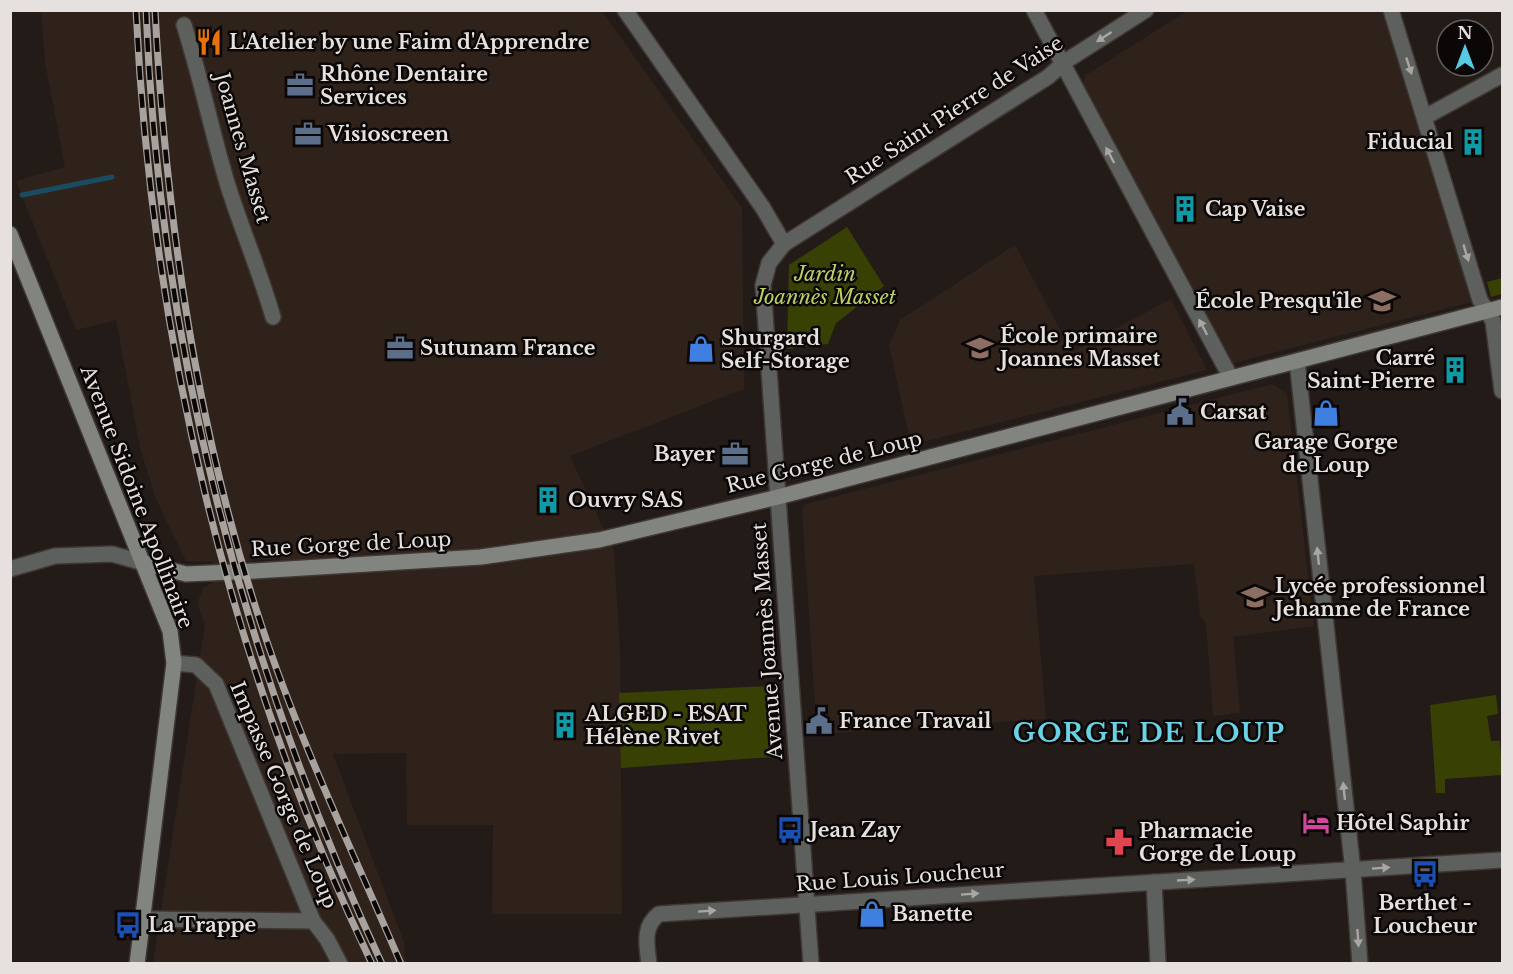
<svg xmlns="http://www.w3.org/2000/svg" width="1513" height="974" font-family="'Libre Baskerville',serif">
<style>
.built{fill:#2f221b;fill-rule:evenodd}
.green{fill:#384103}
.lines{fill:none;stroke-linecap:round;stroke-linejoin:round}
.stream{stroke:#1b4b61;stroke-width:5}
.street-casing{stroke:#3e3734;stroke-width:18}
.secondary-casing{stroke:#3e3734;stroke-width:18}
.street{stroke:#5d605c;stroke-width:15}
.secondary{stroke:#82857f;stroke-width:15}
.rail-casing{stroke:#a8a29f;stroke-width:7}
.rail{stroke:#0a0706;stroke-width:4.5;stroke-dasharray:14;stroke-linecap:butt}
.oneway{fill:#a8a7a4}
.labels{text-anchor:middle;stroke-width:5;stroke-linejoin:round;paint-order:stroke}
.poi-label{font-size:20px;font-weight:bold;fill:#e6e1de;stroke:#0a0706;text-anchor:start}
.street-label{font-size:20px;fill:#e6e1de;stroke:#0a0706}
.park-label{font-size:20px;font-style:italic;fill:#bcd064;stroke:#0a0706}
.district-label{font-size:26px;font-weight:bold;letter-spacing:1.5px;fill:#6ad2e6;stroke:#0a0706}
</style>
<rect width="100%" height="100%" fill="#231b18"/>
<g class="built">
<path d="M41 11H602L742 208 744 389 570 456 614 551 620 649 622 914H492L493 825H407L406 753 333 754 405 945 404 956 407 963H153L205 624 197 604 203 588 218 579 213 562 186 561 156 499 140 448 116 320 76 330 16 181 65 167 45 62ZM280 559 289 577 255 578 251 559Z"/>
<path d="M1187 11H1382L1472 302 1233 363 1083 85 1086 75Z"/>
<path d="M1015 245 1072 352 1171 299 1207 370 911 445 889 345 900 320Z"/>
<path d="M1272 384 1287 394 1314 626 1233 637 1240 713 1213 716 1206 623 1200 616 1194 564 1034 576 1046 719 817 734 802 510 806 504Z"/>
</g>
<g class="green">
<path d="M847 227 884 286 836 323 828 344 787 349 789 265Z"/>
<path d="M1502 278V294L1491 297 1487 282Z"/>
<path d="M768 686 772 757 621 768 619 693Z"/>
<path d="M1496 695 1498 714 1487 716 1491 741H1500L1502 775 1445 779V793H1436L1430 705Z"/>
</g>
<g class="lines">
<path class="stream" d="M22 195 112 177"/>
<defs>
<g id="street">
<path d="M625 10 763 208 784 244"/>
<path d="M1034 10 1231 378"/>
<path d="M1391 10 1480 300 1493 321 1502 391"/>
<path d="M184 25C201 78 212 133 228 186 242 230 260 272 273 317"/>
<path d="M1425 117 1502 75"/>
<path d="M1297 361 1353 871 1360 964"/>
<path d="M10 569 55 556 112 554 144 563"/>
<path d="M174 663 196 665 216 684 313 921 327 939 340 964"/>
<path d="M1154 882 1158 964"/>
<path d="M143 919 313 921"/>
<path d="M649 964C647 945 642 927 659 914L1502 860"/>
<path d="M811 964 763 285 769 263 784 244 1048 77 1066 61 1146 10"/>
</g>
<g id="secondary">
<path d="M10 234 170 631 174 663 137 964"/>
<path d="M144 563 186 574 255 571 481 557 599 540 778 497 1502 307"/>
</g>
</defs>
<use href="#street" class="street-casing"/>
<use href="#secondary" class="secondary-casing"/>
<use href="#street" class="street"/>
<use href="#secondary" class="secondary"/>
<defs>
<g id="rail">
<path d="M136 10C152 341 229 665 372 964"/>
<path d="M146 10C159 342 242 663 382 964"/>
<path d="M155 10C166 219 196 429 262 627 300 742 353 852 401 964"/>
</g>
</defs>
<use href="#rail" class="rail-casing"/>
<use href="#rail" class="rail"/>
</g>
<defs><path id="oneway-solid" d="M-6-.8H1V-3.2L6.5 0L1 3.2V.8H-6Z" transform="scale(1.5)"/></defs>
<g class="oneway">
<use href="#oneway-solid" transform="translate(1104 37) rotate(147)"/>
<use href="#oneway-solid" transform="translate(1409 66) rotate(72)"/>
<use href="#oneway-solid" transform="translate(1110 155) rotate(-118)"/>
<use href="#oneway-solid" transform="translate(1466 253) rotate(73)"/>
<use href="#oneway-solid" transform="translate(1203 327) rotate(-118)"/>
<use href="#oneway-solid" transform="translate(1318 556) rotate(-96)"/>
<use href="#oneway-solid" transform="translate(1344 791) rotate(-96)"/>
<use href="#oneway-solid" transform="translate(1381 868) rotate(-4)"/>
<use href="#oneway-solid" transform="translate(1186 880) rotate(-3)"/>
<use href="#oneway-solid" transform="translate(970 894) rotate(-4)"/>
<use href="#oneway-solid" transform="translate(707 911) rotate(-4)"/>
<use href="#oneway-solid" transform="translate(1358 938) rotate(86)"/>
</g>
<defs>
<symbol id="restaurant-bare" viewBox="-9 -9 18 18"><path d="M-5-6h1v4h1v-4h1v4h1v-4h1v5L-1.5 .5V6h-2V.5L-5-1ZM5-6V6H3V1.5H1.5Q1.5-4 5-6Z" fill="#e8710a" stroke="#0a0706" stroke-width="2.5" paint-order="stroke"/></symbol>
<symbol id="office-bare" viewBox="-9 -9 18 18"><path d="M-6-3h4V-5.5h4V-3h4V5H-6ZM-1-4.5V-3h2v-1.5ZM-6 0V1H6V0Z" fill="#5c6f8a" stroke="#0a0706" stroke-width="2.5" paint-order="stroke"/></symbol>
<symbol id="building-bare" viewBox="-9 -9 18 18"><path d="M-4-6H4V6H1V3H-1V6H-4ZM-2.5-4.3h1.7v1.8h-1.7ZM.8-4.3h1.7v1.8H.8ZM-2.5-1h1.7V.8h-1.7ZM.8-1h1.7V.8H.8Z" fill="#0f9aa8" stroke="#0a0706" stroke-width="2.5" paint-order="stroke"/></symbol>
<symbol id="university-bare" viewBox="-9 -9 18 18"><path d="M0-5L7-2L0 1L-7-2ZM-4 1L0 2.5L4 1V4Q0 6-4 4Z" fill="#8d6e63" stroke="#0a0706" stroke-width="2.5" paint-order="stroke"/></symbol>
<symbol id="school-bare" viewBox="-9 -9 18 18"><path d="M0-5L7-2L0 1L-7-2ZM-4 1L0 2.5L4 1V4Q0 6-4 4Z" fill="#8d6e63" stroke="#0a0706" stroke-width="2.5" paint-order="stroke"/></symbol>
<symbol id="shop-bare" viewBox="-9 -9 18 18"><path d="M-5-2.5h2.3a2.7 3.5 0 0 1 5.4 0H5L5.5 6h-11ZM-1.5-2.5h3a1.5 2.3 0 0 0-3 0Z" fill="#3f7fe0" stroke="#0a0706" stroke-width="2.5" paint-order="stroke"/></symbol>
<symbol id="civic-bare" viewBox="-9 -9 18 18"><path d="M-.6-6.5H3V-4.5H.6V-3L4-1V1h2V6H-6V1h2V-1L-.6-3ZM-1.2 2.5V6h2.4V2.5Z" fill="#5c6f8a" stroke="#0a0706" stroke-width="2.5" paint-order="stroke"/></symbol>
<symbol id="hotel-bare" viewBox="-9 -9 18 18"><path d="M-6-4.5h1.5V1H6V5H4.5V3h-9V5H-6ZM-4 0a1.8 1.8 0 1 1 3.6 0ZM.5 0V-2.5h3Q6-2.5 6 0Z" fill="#d1479c" stroke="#0a0706" stroke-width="2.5" paint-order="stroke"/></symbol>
<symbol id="bus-bare" viewBox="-9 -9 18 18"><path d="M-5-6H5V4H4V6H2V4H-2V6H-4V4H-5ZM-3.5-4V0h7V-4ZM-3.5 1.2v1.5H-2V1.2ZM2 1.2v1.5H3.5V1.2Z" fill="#1a4fb4" stroke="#0a0706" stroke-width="2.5" paint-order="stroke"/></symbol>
<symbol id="pharmacy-bare" viewBox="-9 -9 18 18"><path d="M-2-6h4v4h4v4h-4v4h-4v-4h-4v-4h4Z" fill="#e0444e" stroke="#0a0706" stroke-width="2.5" paint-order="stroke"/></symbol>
</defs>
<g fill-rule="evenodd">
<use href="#restaurant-bare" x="190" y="23" width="38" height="38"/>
<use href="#office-bare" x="281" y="66" width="38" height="38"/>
<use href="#office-bare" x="289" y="115" width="38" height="38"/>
<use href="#building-bare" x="1454" y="123" width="38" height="38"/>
<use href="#building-bare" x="1166" y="190" width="38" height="38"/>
<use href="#university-bare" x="1363" y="282" width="38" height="38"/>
<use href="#office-bare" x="381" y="329" width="38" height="38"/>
<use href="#school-bare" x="961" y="329" width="38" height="38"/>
<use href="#shop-bare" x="682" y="330" width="38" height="38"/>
<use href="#building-bare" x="1436" y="351" width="38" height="38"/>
<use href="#civic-bare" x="1161" y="393" width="38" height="38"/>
<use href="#shop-bare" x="1307" y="394" width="38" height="38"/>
<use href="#office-bare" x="716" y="435" width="38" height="38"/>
<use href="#building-bare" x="529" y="481" width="38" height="38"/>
<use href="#school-bare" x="1236" y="578" width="38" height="38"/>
<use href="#civic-bare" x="800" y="702" width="38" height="38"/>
<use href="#building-bare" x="546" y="706" width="38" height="38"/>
<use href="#hotel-bare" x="1297" y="804" width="38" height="38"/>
<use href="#bus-bare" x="771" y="811" width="38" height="38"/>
<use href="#pharmacy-bare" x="1100" y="823" width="38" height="38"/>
<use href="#bus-bare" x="1406" y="855" width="38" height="38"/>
<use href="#shop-bare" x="853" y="895" width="38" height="38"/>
<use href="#bus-bare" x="109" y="906" width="38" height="38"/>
</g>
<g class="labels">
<g class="poi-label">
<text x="229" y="49">L'Atelier by une Faim d'Apprendre</text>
<text x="320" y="81">Rhône Dentaire<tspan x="320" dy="23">Services</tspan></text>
<text x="328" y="141">Visioscreen</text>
<text x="1453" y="149" text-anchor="end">Fiducial</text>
<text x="1205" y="216">Cap Vaise</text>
<text x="1362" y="308" text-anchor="end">École Presqu'île</text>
<text x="1000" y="343">École primaire<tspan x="1000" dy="23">Joannes Masset</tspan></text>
<text x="721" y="345">Shurgard<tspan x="721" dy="23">Self-Storage</tspan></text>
<text x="420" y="355">Sutunam France</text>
<text x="1435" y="365" text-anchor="end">Carré<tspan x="1435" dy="23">Saint-Pierre</tspan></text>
<text x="1200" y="419">Carsat</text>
<text x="1326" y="449" text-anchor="middle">Garage Gorge<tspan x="1326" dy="23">de Loup</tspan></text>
<text x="715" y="461" text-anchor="end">Bayer</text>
<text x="568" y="507">Ouvry SAS</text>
<text x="1275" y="593">Lycée professionnel<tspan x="1275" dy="23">Jehanne de France</tspan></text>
<text x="585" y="721">ALGED - ESAT<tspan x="585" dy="23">Hélène Rivet</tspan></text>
<text x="839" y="728">France Travail</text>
<text x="1336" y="830">Hôtel Saphir</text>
<text x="810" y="837">Jean Zay</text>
<text x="1139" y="838">Pharmacie<tspan x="1139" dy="23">Gorge de Loup</tspan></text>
<text x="1425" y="910" text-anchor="middle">Berthet -<tspan x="1425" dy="23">Loucheur</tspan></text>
<text x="892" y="921">Banette</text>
<text x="148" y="932">La Trappe</text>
</g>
<g class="street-label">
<text transform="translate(954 110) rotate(-33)" y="7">Rue Saint Pierre de Vaise</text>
<text transform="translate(243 148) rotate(74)" y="7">Joannes Masset</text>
<text transform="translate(824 462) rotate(-14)" y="7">Rue Gorge de Loup</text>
<text transform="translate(137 497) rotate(69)" y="7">Avenue Sidoine Apollinaire</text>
<text transform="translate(351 544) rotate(-3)" y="7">Rue Gorge de Loup</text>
<text transform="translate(767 641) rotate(-94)" y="7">Avenue Joannès Masset</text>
<text transform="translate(284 795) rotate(67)" y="7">Impasse Gorge de Loup</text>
<text transform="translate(900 877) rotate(-4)" y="7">Rue Louis Loucheur</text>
</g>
<g class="park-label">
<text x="825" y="281">Jardin<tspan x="825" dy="23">Joannès Masset</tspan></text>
</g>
<g class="district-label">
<text x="1149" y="742">GORGE DE LOUP</text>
</g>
</g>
<rect width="1513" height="974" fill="none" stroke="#e6e1de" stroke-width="24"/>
<g transform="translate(1465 48)"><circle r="28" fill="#0a0706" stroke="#625e5c" stroke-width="1.5"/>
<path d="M0-4.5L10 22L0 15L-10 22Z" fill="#55cae0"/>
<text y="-9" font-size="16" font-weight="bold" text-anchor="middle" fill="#e6e1de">N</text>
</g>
</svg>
